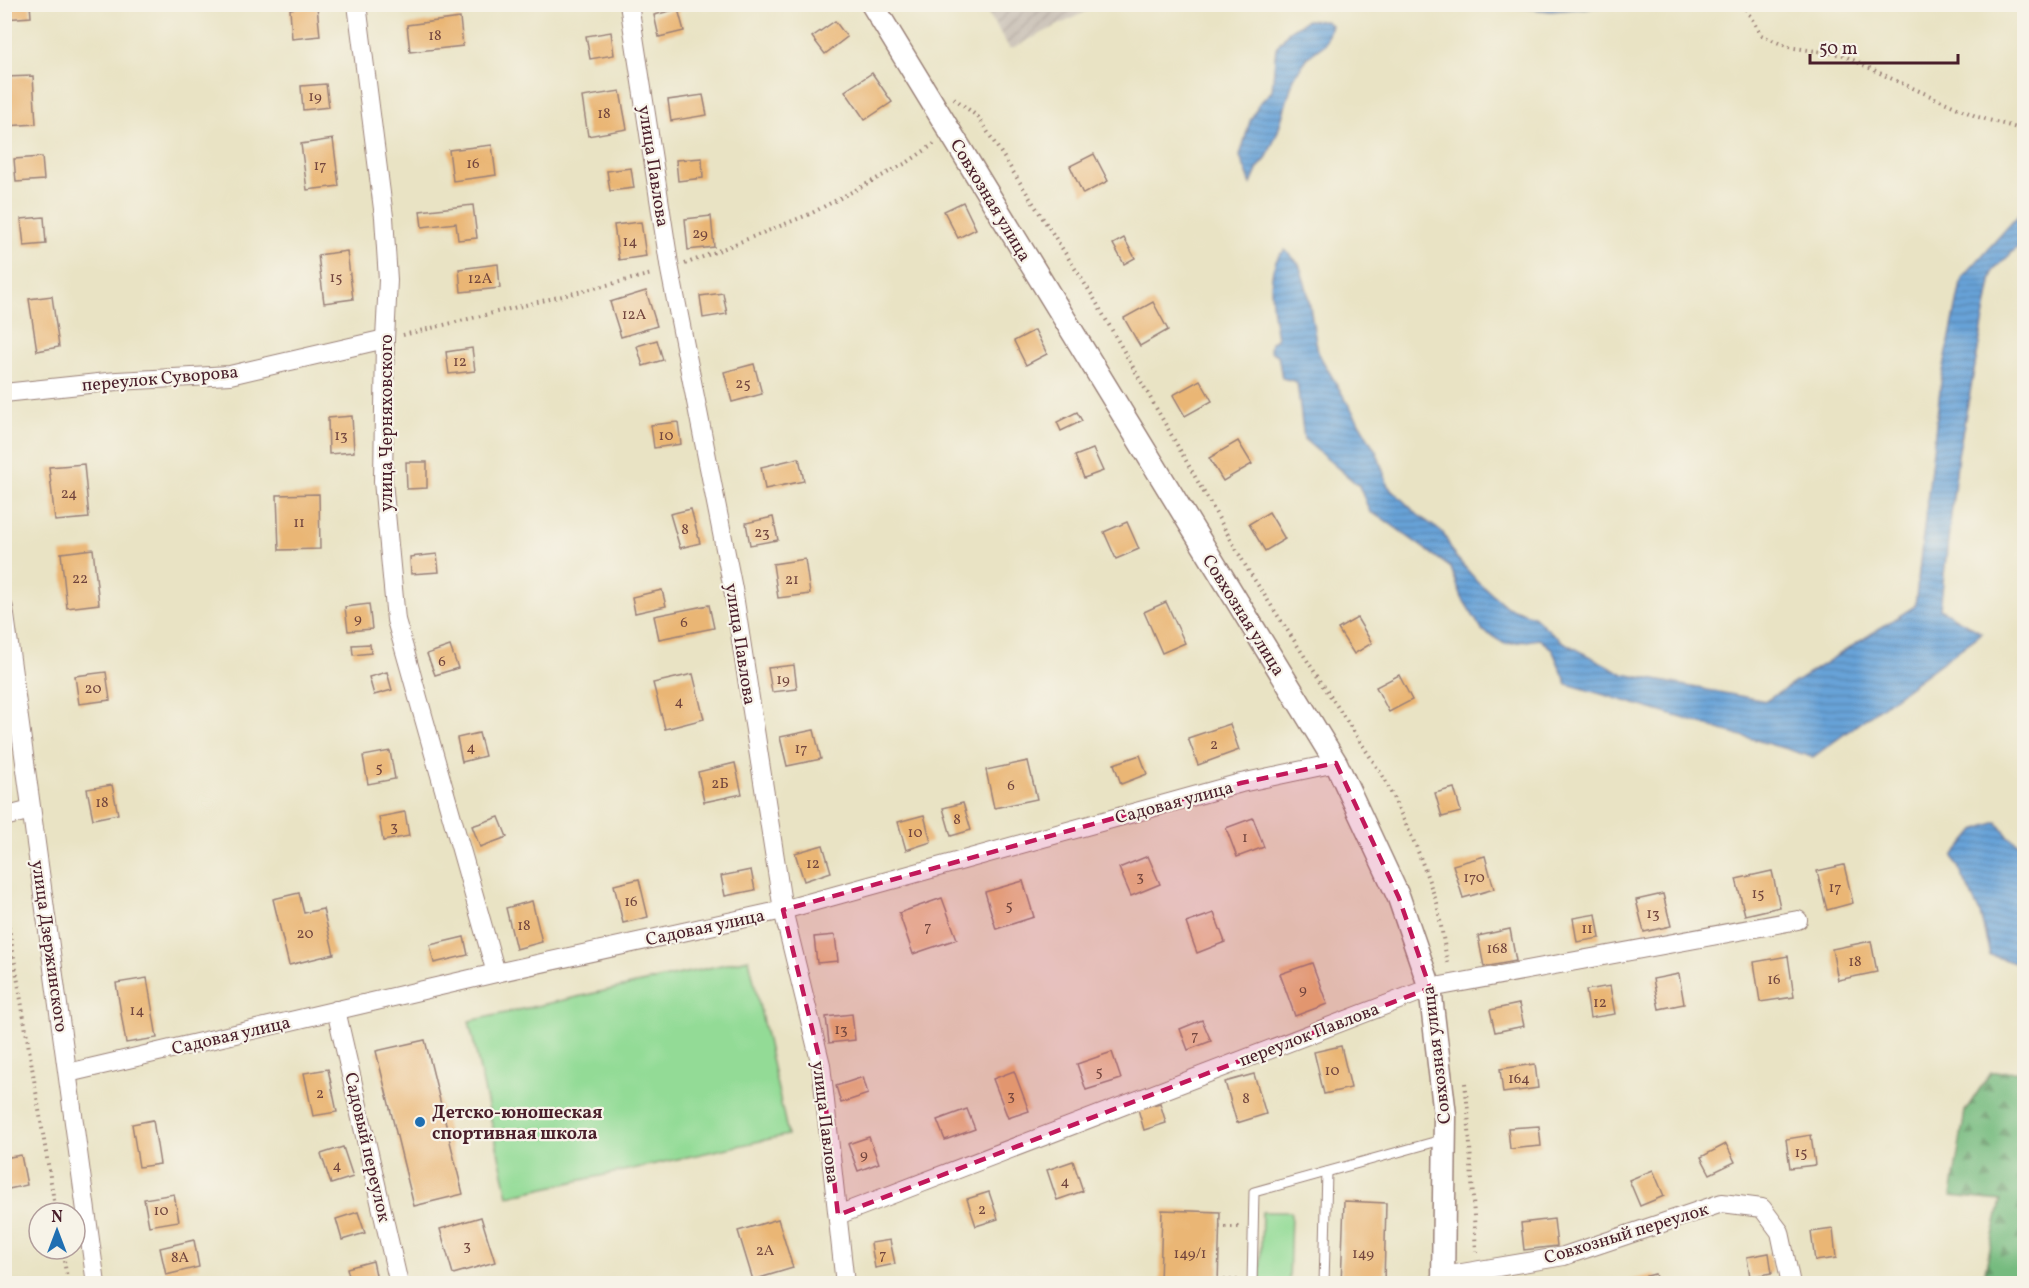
<svg xmlns="http://www.w3.org/2000/svg" width="2029" height="1288" font-family="Vollkorn,serif">
<style>
.industrial{fill:url(#industrial-furrows)}
.green{fill:#93db96;stroke:#6e7d60;stroke-width:1.5}
.forest{fill:url(#forest-firs);stroke:#606d55;stroke-width:1.5}
.water{fill:url(#water-rules);stroke:#586182;stroke-width:1.5}
.building{fill:#eab675}
.lines{fill:none;stroke-linecap:round;stroke-linejoin:round}
.service-casing{stroke:#9a8178;stroke-width:11}
.minor-casing{stroke:#9a8178;stroke-width:20}
.tertiary-casing{stroke:#9a8178;stroke-width:25}
.path{stroke:#9a8178;stroke-width:4;stroke-dasharray:1.5 4.5;stroke-linecap:butt}
.service{stroke:#fff;stroke-width:9}
.minor{stroke:#fff;stroke-width:18}
.tertiary{stroke:#fff;stroke-width:22}
.marked{fill:#c2185b;fill-opacity:0.2;stroke:#c2185b;stroke-width:4.5;stroke-dasharray:12 8;stroke-linejoin:round}
.poi-dot{fill:#1f6fb2;stroke:#f7f3e8;stroke-width:2}
.labels{text-anchor:middle;stroke-width:4.5;stroke-linejoin:round;paint-order:stroke}
.number-label{font-size:15px;fill:#72453e}
.street-label{font-size:18px;fill:#4a1f2b;stroke:#f7f3e8}
.poi-label{font-size:18px;font-weight:bold;fill:#4a1f2b;stroke:#f7f3e8;text-anchor:start}
</style>
<defs>
<pattern id="industrial-furrows" width="10" height="10" patternUnits="userSpaceOnUse" patternTransform="scale(1.5)"><rect width="10" height="10" fill="#cbc2b8"/><path d="M-1 1l2-2M0 10L10 0M9 11l2-2" fill="none" stroke="#b0a69e"/></pattern>
<pattern id="forest-firs" width="22" height="20" patternUnits="userSpaceOnUse" patternTransform="scale(1.5)"><rect width="22" height="20" fill="#76bb7f"/><path d="M5 1l3.5 6h-7zM16 11l3.5 6h-7z" fill="#639768"/></pattern>
<pattern id="water-rules" width="6" height="5" patternUnits="userSpaceOnUse" patternTransform="scale(1.5)"><rect width="6" height="5" fill="#67a3d8"/><path d="M0 2.5h6" fill="none" stroke="#5784af"/></pattern>
</defs>
<rect width="100%" height="100%" fill="#f7f3e8"/>
<filter id="ink" filterUnits="userSpaceOnUse"><feTurbulence type="fractalNoise" baseFrequency=".0167" numOctaves="2"/><feDisplacementMap in="SourceGraphic" scale="12" xChannelSelector="R" yChannelSelector="G"/><feConvolveMatrix kernelMatrix="1 2 1 2 8 2 1 2 1" color-interpolation-filters="sRGB"/></filter>
<filter id="wash" filterUnits="userSpaceOnUse"><feTurbulence type="fractalNoise" baseFrequency=".008" numOctaves="4" result="noise"/><feDisplacementMap in="SourceGraphic" scale="24" xChannelSelector="R" yChannelSelector="G"/><feGaussianBlur stdDeviation="1.35" result="paint"/><feColorMatrix in="noise" values="0 0 0 0 0 0 0 0 0 0 0 0 0 0 0 0 0 1.4 0 .05"/><feComposite in="paint" operator="in"/></filter>
<g filter="url(#wash)">
<rect width="100%" height="100%" fill="#e9e3c4"/>
<path class="industrial" d="M983 5H1099L1010 49Z"/>
<g class="green">
<path d="M749 959 788 1135 508 1196 469 1021Z"/>
<path d="M1262 1212H1291L1289 1283H1260Z"/>
</g>
<path class="forest" d="M2024 1071V1283H1990L1985 1271 2001 1201 1951 1196 1965 1111 1991 1072Z"/>
<g class="water">
<path d="M1497 5H1619L1551 11Z"/>
<path d="M1307 20 1325 21 1331 25 1325 44 1308 57 1294 77 1278 131 1266 159 1258 168 1251 184 1240 156 1250 121 1259 104 1272 91 1276 48 1289 31Z"/>
<path d="M2024 209V241L1993 271 1958 455 1940 609 1982 633 1813 757 1567 684 1552 649 1539 639 1505 644 1482 630 1462 598 1451 568 1382 518 1370 512 1359 486 1304 439 1297 382 1282 378 1278 355 1270 351 1271 343 1277 338C1273 315 1263 266 1285 250L1299 264 1307 290 1318 353 1377 453 1388 486 1418 515 1443 533 1455 556 1477 581 1507 607 1533 616 1561 641 1623 674 1766 701 1915 606 1941 381 1962 278Z"/>
<path d="M1997 822 2008 836 2024 848V966L1990 955 1980 913 1953 856 1975 830Z"/>
</g>
<g id="blocks">
<g class="building">
<path d="M4 4H30L31 17 4 19Z"/>
<path d="M317 6 320 36 292 39 290 9Z"/>
<path d="M678 9 684 31 659 37 654 15Z"/>
<path d="M460 18 463 46 410 52 407 25Z"/>
<path d="M835 21 847 37 825 54 812 37Z"/>
<path d="M611 32 614 55 590 59 586 36Z"/>
<path d="M872 73 892 102 865 120 845 91Z"/>
<path d="M33 76 36 124 6 126 4 77Z"/>
<path d="M326 84 329 107 303 110 301 86Z"/>
<path d="M620 91 627 129 588 136 582 97Z"/>
<path d="M703 95 707 115 671 121 668 100Z"/>
<path d="M333 139 339 186 307 190 301 144Z"/>
<path d="M492 145 496 175 453 181 449 150Z"/>
<path d="M1094 154 1108 181 1083 194 1070 166Z"/>
<path d="M42 157 44 180 16 182 14 159Z"/>
<path d="M702 158 703 178 678 181 676 160Z"/>
<path d="M631 168 634 188 610 191 607 171Z"/>
<path d="M963 202 976 229 958 238 944 211Z"/>
<path d="M473 205 477 238 458 240 456 223 422 227 420 211Z"/>
<path d="M711 216 714 247 688 250 685 219Z"/>
<path d="M44 217 46 244 24 246 21 219Z"/>
<path d="M641 222 646 256 619 260 614 225Z"/>
<path d="M1124 238 1135 258 1124 264 1113 244Z"/>
<path d="M347 251 353 299 324 303 318 255Z"/>
<path d="M498 264 500 288 461 292 459 269Z"/>
<path d="M646 291 657 326 621 337 610 302Z"/>
<path d="M723 293 727 314 703 318 700 296Z"/>
<path d="M52 296 59 347 37 351 29 299Z"/>
<path d="M1153 302 1168 330 1140 346 1124 318Z"/>
<path d="M1035 330 1047 354 1026 365 1014 341Z"/>
<path d="M657 340 663 360 643 366 637 346Z"/>
<path d="M472 348 475 371 449 374 446 352Z"/>
<path d="M754 364 762 394 732 402 724 372Z"/>
<path d="M1200 380 1212 401 1185 416 1173 395Z"/>
<path d="M1077 412 1082 421 1061 431 1057 422Z"/>
<path d="M352 416 354 452 329 454 328 418Z"/>
<path d="M678 422 681 444 654 448 651 425Z"/>
<path d="M1238 441 1252 464 1223 481 1209 458Z"/>
<path d="M1093 449 1103 471 1084 478 1075 456Z"/>
<path d="M799 458 804 481 765 489 761 467Z"/>
<path d="M406 462H427V488L407 489Z"/>
<path d="M84 464 89 518 55 521 49 467Z"/>
<path d="M319 494 320 549 279 550 277 495Z"/>
<path d="M691 509 700 543 680 548 670 514Z"/>
<path d="M1269 512 1285 539 1265 551 1249 524Z"/>
<path d="M773 517 778 540 750 545 746 523Z"/>
<path d="M1127 522 1139 549 1116 559 1104 532Z"/>
<path d="M93 549 99 604 67 608 61 553Z"/>
<path d="M437 554 439 572 411 574 410 557Z"/>
<path d="M805 559 810 594 778 598 773 564Z"/>
<path d="M662 590 666 606 635 613 632 597Z"/>
<path d="M1166 602 1185 643 1162 653 1144 612Z"/>
<path d="M369 604 372 629 348 631 345 607Z"/>
<path d="M709 605 714 628 659 639 654 616Z"/>
<path d="M1357 618 1372 643 1354 654 1338 629Z"/>
<path d="M370 644 371 653 353 655 352 645Z"/>
<path d="M450 646 458 668 435 675 427 654Z"/>
<path d="M794 665 797 689 772 692 768 668Z"/>
<path d="M106 672 110 700 79 704 75 676Z"/>
<path d="M387 672 392 690 374 695 369 677Z"/>
<path d="M693 674 704 719 665 729 653 683Z"/>
<path d="M1399 675 1412 700 1389 712 1376 687Z"/>
<path d="M1230 724 1239 750 1198 765 1188 738Z"/>
<path d="M814 730 821 759 787 766 780 737Z"/>
<path d="M479 733 485 756 462 762 457 738Z"/>
<path d="M390 751 395 779 368 784 363 756Z"/>
<path d="M1140 755 1147 774 1121 784 1114 764Z"/>
<path d="M1028 761 1037 799 994 808 986 770Z"/>
<path d="M735 763 742 794 704 802 698 772Z"/>
<path d="M112 785 118 814 93 819 87 789Z"/>
<path d="M1454 788 1461 812 1442 817 1435 793Z"/>
<path d="M963 803 971 830 951 836 943 808Z"/>
<path d="M405 812 409 836 383 841 379 817Z"/>
<path d="M924 815 931 842 906 850 898 822Z"/>
<path d="M499 817 507 837 480 847 472 826Z"/>
<path d="M1253 818 1264 847 1237 857 1226 828Z"/>
<path d="M823 845 831 872 804 881 795 853Z"/>
<path d="M1148 856 1160 884 1131 896 1119 868Z"/>
<path d="M1485 856 1494 889 1463 898 1453 865Z"/>
<path d="M1844 865 1853 903 1827 910 1817 871Z"/>
<path d="M751 870 755 890 725 896 721 876Z"/>
<path d="M1772 871 1780 907 1745 915 1736 879Z"/>
<path d="M639 879 648 917 623 923 614 885Z"/>
<path d="M1023 881 1034 917 996 929 985 892Z"/>
<path d="M299 893 304 913 323 909 334 954 289 965 273 899Z"/>
<path d="M1663 894 1671 926 1644 932 1636 900Z"/>
<path d="M942 898 957 939 913 954 899 913Z"/>
<path d="M532 901 542 942 516 949 506 908Z"/>
<path d="M1214 913 1225 942 1197 953 1186 923Z"/>
<path d="M1596 914 1600 938 1577 942 1573 918Z"/>
<path d="M1510 929 1516 961 1484 967 1478 936Z"/>
<path d="M835 935 838 961 817 963 814 937Z"/>
<path d="M464 937 468 955 434 963 430 945Z"/>
<path d="M1871 941 1877 972 1838 980 1832 949Z"/>
<path d="M1788 956 1794 997 1760 1002 1754 962Z"/>
<path d="M1312 963 1327 1004 1295 1016 1280 974Z"/>
<path d="M1679 974 1684 1004 1659 1009 1653 979Z"/>
<path d="M147 978 157 1038 126 1043 116 983Z"/>
<path d="M1610 986 1615 1014 1590 1018 1586 990Z"/>
<path d="M1519 1004 1524 1026 1495 1032 1490 1010Z"/>
<path d="M852 1014 855 1040 829 1043 826 1017Z"/>
<path d="M1202 1020 1211 1041 1188 1050 1180 1029Z"/>
<path d="M425 1040 463 1194 414 1206 376 1051Z"/>
<path d="M1341 1046 1351 1088 1324 1094 1314 1052Z"/>
<path d="M1112 1052 1121 1079 1086 1090 1077 1064Z"/>
<path d="M1535 1064 1538 1088 1503 1093 1500 1069Z"/>
<path d="M328 1069 337 1112 313 1116 304 1073Z"/>
<path d="M1014 1071 1029 1111 1008 1118 993 1079Z"/>
<path d="M1254 1074 1266 1114 1237 1123 1225 1082Z"/>
<path d="M863 1077 868 1094 841 1103 836 1086Z"/>
<path d="M1160 1103 1166 1123 1144 1130 1138 1109Z"/>
<path d="M967 1109 975 1129 945 1140 937 1120Z"/>
<path d="M153 1120 160 1164 139 1167 132 1124Z"/>
<path d="M1539 1126 1541 1146 1510 1149 1508 1128Z"/>
<path d="M1811 1135 1815 1165 1790 1168 1786 1139Z"/>
<path d="M869 1137 879 1163 858 1171 848 1144Z"/>
<path d="M1726 1144 1735 1162 1710 1174 1701 1157Z"/>
<path d="M343 1147 353 1177 331 1184 321 1154Z"/>
<path d="M21 1155 27 1185 4 1190V1158Z"/>
<path d="M1073 1161 1083 1191 1057 1200 1047 1170Z"/>
<path d="M1653 1170 1664 1196 1640 1206 1629 1180Z"/>
<path d="M989 1192 998 1219 976 1226 967 1199Z"/>
<path d="M174 1194 179 1221 149 1226 144 1199Z"/>
<path d="M1344 1201 1386 1203 1384 1284H1341Z"/>
<path d="M1162 1210 1220 1212 1218 1284H1160Z"/>
<path d="M358 1212 365 1233 342 1240 336 1219Z"/>
<path d="M481 1217 495 1262 453 1274 440 1229Z"/>
<path d="M778 1219 793 1268 753 1280 738 1231Z"/>
<path d="M1554 1219 1557 1246 1524 1250 1521 1223Z"/>
<path d="M1833 1229 1836 1258 1815 1261 1811 1232Z"/>
<path d="M194 1240 199 1267 166 1275 160 1248Z"/>
<path d="M890 1240 895 1264 875 1268 871 1243Z"/>
<path d="M1769 1253 1772 1273 1750 1277 1747 1257Z"/>
<path d="M373 1261 378 1284H351L347 1268Z"/>
<path d="M1655 1274 1658 1284H1628L1627 1281Z"/>
</g>
</g>
</g>
<g filter="url(#ink)">
<use href="#blocks" fill-opacity="0" stroke="#9a8178" stroke-width="1.5"/>
<g class="lines">
<defs>
<g id="service">
<path d="M1252 1284 1254 1192 1445 1139"/>
<path d="M1324 1284 1327 1172"/>
</g>
<g id="minor">
<path d="M357 4 384 217 388 280 385 339 383 481 396 620 496 973"/>
<path d="M629 4 670 270 733 589 783 910 821 1065 845 1284"/>
<path d="M4 393 117 381 230 375 385 339"/>
<path d="M4 608 96 1284"/>
<path d="M4 817 31 810"/>
<path d="M336 1010 399 1284"/>
<path d="M68 1073 496 973 783 910 1241 783 1336 763"/>
<path d="M838 1215 1430 988 1798 920"/>
<path d="M1444 1276 1564 1256 1722 1203 1762 1208 1780 1232 1791 1284"/>
</g>
<path id="tertiary" d="M872 4 1336 763 1399 898 1430 988 1445 1115 1443 1284"/>
</defs>
<use href="#service" class="service-casing"/>
<use href="#minor" class="minor-casing"/>
<use href="#tertiary" class="tertiary-casing"/>
<g class="path">
<path d="M1743 4 1761 35 1788 47 1843 55 1890 78 1978 117 2017 128 2024 127"/>
<path d="M954 98 978 117 1092 295 1248 570 1384 778 1416 846 1437 903 1448 966"/>
<path d="M685 264 810 214 908 162 934 144"/>
<path d="M403 335 652 274"/>
<path d="M4 897 56 1213"/>
<path d="M1465 1083 1468 1111 1476 1252"/>
<path d="M1219 1227H1240"/>
<path d="M62 1249 68 1284"/>
<path d="M1218 1280H1238"/>
</g>
<use href="#service" class="service"/>
<use href="#minor" class="minor"/>
<use href="#tertiary" class="tertiary"/>
</g>
</g>
<path class="marked" d="M1336 763 1399 898 1430 988 838 1215 821 1065 783 910 1241 783Z"/>
<circle class="poi-dot" cx="420" cy="1122" r="6"/>
<g class="labels">
<g class="number-label">
<text x="435" y="40">18</text>
<text x="315" y="101">19</text>
<text x="604" y="118">18</text>
<text x="473" y="168">16</text>
<text x="320" y="170">17</text>
<text x="700" y="238">29</text>
<text x="630" y="246">14</text>
<text x="336" y="282">15</text>
<text x="480" y="283">12А</text>
<text x="634" y="319">12А</text>
<text x="460" y="366">12</text>
<text x="743" y="388">25</text>
<text x="341" y="440">13</text>
<text x="666" y="440">10</text>
<text x="69" y="498">24</text>
<text x="299" y="527">11</text>
<text x="685" y="534">8</text>
<text x="762" y="537">23</text>
<text x="80" y="583">22</text>
<text x="792" y="584">21</text>
<text x="358" y="623">9</text>
<text x="684" y="627">6</text>
<text x="442" y="666">6</text>
<text x="783" y="684">19</text>
<text x="93" y="693">20</text>
<text x="679" y="706">4</text>
<text x="1214" y="749">2</text>
<text x="471" y="752">4</text>
<text x="801" y="753">17</text>
<text x="379" y="772">5</text>
<text x="720" y="788">2Б</text>
<text x="1011" y="790">6</text>
<text x="102" y="807">18</text>
<text x="957" y="824">8</text>
<text x="394" y="831">3</text>
<text x="915" y="837">10</text>
<text x="1245" y="842">1</text>
<text x="813" y="868">12</text>
<text x="1140" y="881">3</text>
<text x="1474" y="882">170</text>
<text x="1835" y="892">17</text>
<text x="1758" y="898">15</text>
<text x="631" y="906">16</text>
<text x="1009" y="910">5</text>
<text x="1653" y="918">13</text>
<text x="524" y="930">18</text>
<text x="928" y="931">7</text>
<text x="1587" y="933">11</text>
<text x="305" y="938">20</text>
<text x="1497" y="953">168</text>
<text x="1855" y="966">18</text>
<text x="1774" y="984">16</text>
<text x="1303" y="994">9</text>
<text x="1600" y="1007">12</text>
<text x="137" y="1015">14</text>
<text x="841" y="1034">13</text>
<text x="1195" y="1040">7</text>
<text x="1332" y="1075">10</text>
<text x="1099" y="1076">5</text>
<text x="1519" y="1083">164</text>
<text x="320" y="1098">2</text>
<text x="1011" y="1100">3</text>
<text x="1246" y="1103">8</text>
<text x="1801" y="1157">15</text>
<text x="864" y="1159">9</text>
<text x="337" y="1170">4</text>
<text x="1065" y="1186">4</text>
<text x="982" y="1214">2</text>
<text x="161" y="1215">10</text>
<text x="467" y="1250">3</text>
<text x="765" y="1255">2А</text>
<text x="1190" y="1258">149/1</text>
<text x="1363" y="1258">149</text>
<text x="883" y="1259">7</text>
<text x="180" y="1262">8А</text>
</g>
<g class="street-label">
<text transform="translate(654 166) rotate(81)" y="6">улица Павлова</text>
<text transform="translate(991 200) rotate(59)" y="6">Совхозная улица</text>
<text transform="translate(160 378) rotate(-5)" y="6">переулок Суворова</text>
<text transform="translate(386 423) rotate(-90)" y="6">улица Черняховского</text>
<text transform="translate(1244 615) rotate(58)" y="6">Совхозная улица</text>
<text transform="translate(741 644) rotate(81)" y="6">улица Павлова</text>
<text transform="translate(1174 802) rotate(-15)" y="6">Садовая улица</text>
<text transform="translate(705 927) rotate(-12)" y="6">Садовая улица</text>
<text transform="translate(50 946) rotate(82)" y="6">улица Дзержинского</text>
<text transform="translate(1309 1034) rotate(-21)" y="6">переулок Павлова</text>
<text transform="translate(231 1035) rotate(-13)" y="6">Садовая улица</text>
<text transform="translate(1436 1055) rotate(-97)" y="6">Совхозная улица</text>
<text transform="translate(826 1122) rotate(83)" y="6">улица Павлова</text>
<text transform="translate(368 1147) rotate(77)" y="6">Садовый переулок</text>
<text transform="translate(1626 1233) rotate(-17)" y="6">Совхозный переулок</text>
</g>
<g class="poi-label">
<text x="432" y="1118">Детско-юношеская<tspan x="432" dy="21">спортивная школа</tspan></text>
</g>
</g>
<rect width="2029" height="1288" fill="none" stroke="#f7f3e8" stroke-width="24"/>
<g transform="translate(57 1231)"><circle r="28" fill="#f7f3e8" stroke="#b29e9c" stroke-width="1.5"/>
<path d="M0-4.5L10 22L0 15L-10 22Z" fill="#1f6fb2"/>
<text y="-9" font-size="16" font-weight="bold" text-anchor="middle" fill="#4a1f2b">N</text>
</g>
<path d="M1810 54v9h148v-9" fill="none" stroke="#4a1f2b" stroke-width="3"/>
<text x="1819" y="54" font-size="18" fill="#4a1f2b" stroke="#f7f3e8" stroke-width="4.5" paint-order="stroke">50 m</text>
</svg>
